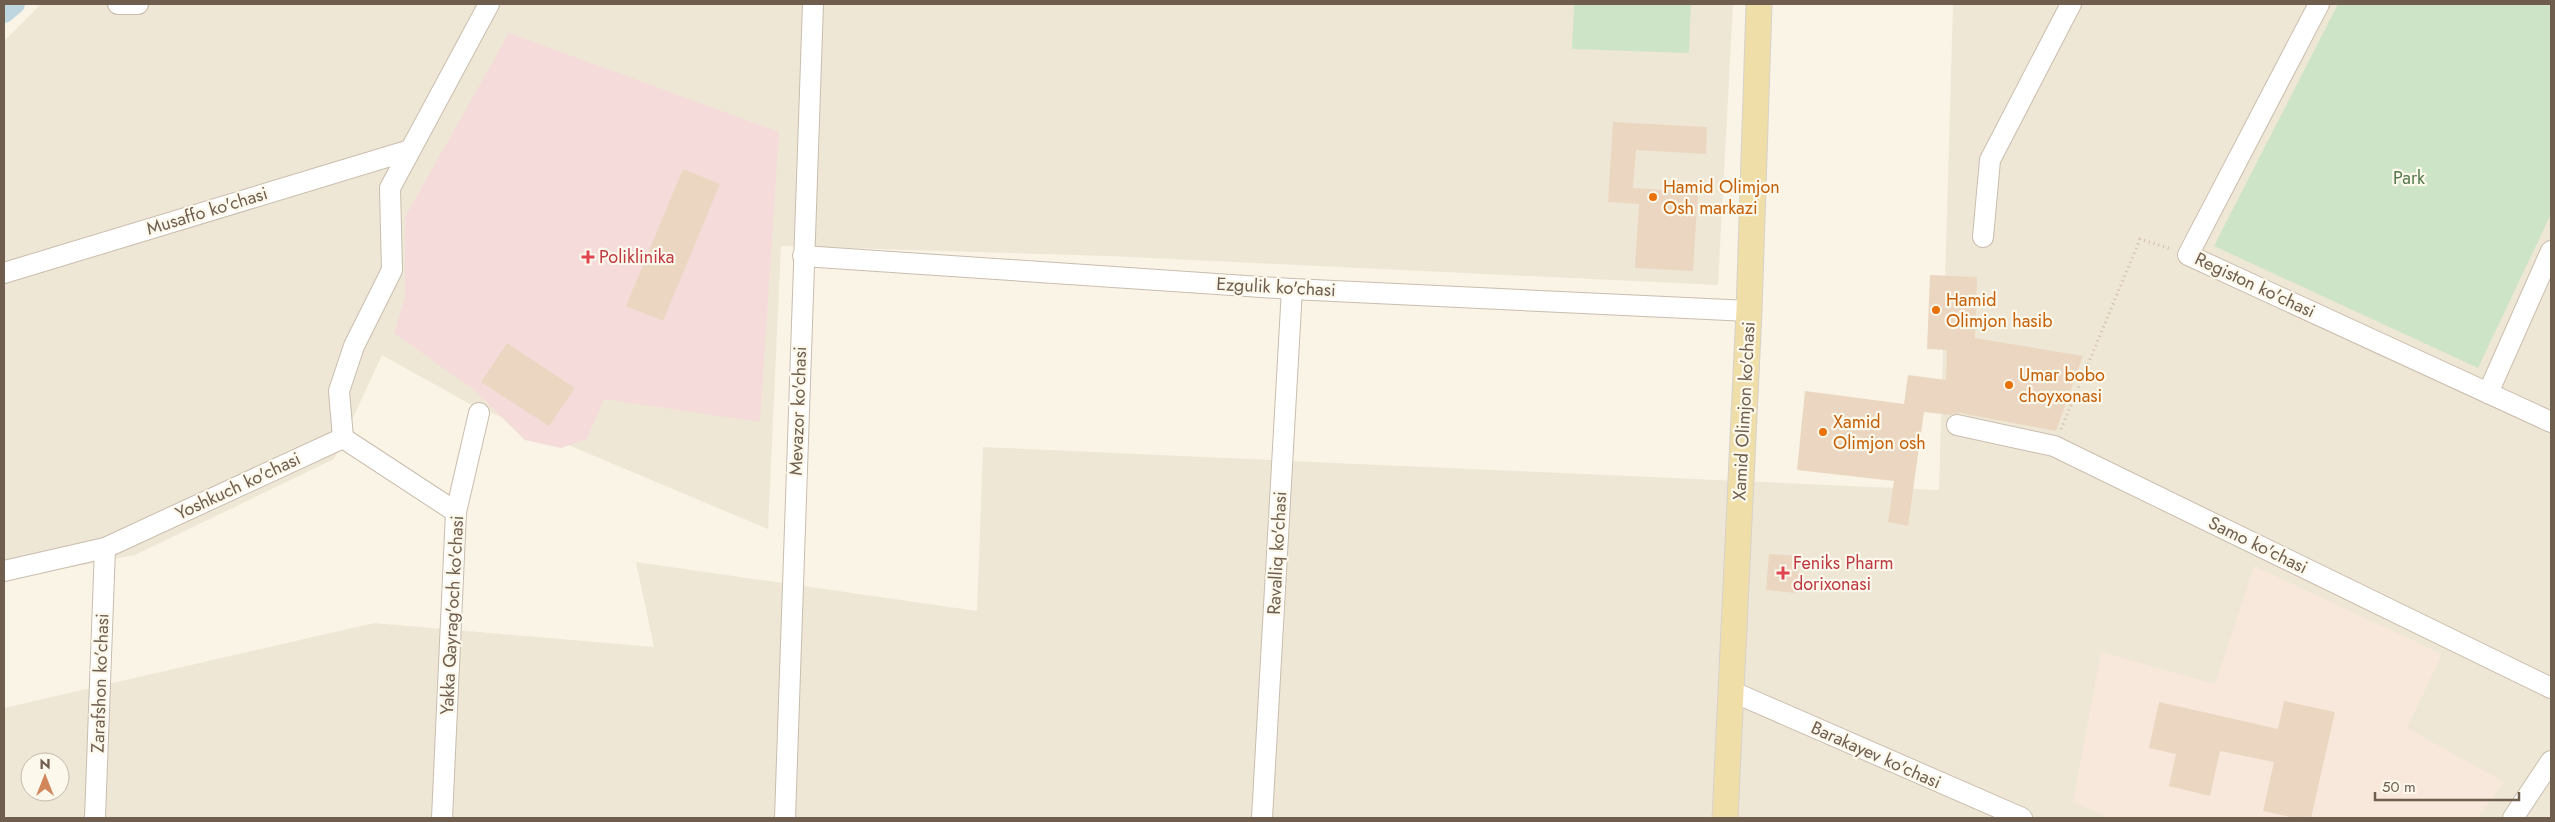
<svg xmlns="http://www.w3.org/2000/svg" width="2555" height="822" font-family="Jost,sans-serif">
<style>
.residential{fill:#efe7d5;fill-rule:evenodd}
.commercial{fill:#f8e8db}
.medical{fill:#f5dbda}
.green{fill:#cee4c6}
.lines{fill:none;stroke-linecap:round;stroke-linejoin:round}
.canal{stroke:#bdd6e0;stroke-width:20}
.building{fill:#ebd7c1}
.minor-casing{stroke:#c9bdae;stroke-width:22}
.major-casing{stroke:#d7d2cd;stroke-width:27}
.path{stroke:#cfbba5;stroke-width:3;stroke-dasharray:1 4;stroke-linecap:butt}
.minor{stroke:#fff;stroke-width:20}
.major{stroke:#efdea7;stroke-width:25}
.food-dot{fill:#e8710a;stroke:#fcf8eb;stroke-width:2}
.health-dot{fill:#e0444e;stroke:#fcf8eb;stroke-width:2}
.labels{text-anchor:middle;stroke-width:4.5;stroke-linejoin:round;paint-order:stroke}
.park-label{font-size:18px;fill:#53794b;stroke:#fcf8eb}
.food-label{font-size:18px;fill:#c56008;stroke:#fcf8eb;text-anchor:start}
.street-label{font-size:18px;fill:#6f5e4e;stroke:#fcf8eb}
.health-label{font-size:18px;fill:#be3a42;stroke:#fcf8eb;text-anchor:start}
</style>
<rect width="100%" height="100%" fill="#f9f4e6"/>
<g class="residential">
<path d="M41 4H1733L1718 285 1107 256 781 246 768 529 468 403 382 355 334 459 135 555 4 580V41Z"/>
<path d="M1953 4H2551V818H4V708L374 623 654 647 636 562 977 611 983 447 1939 490ZM30 762H60V792H30Z"/>
</g>
<path class="commercial" d="M2254 566 2442 654 2407 728 2504 782 2478 818H2110L2073 802 2101 652 2215 684Z"/>
<path class="medical" d="M509 33 779 132 760 422 604 399 587 439 561 448 525 440 474 390 394 333 405 297V217Z"/>
<g class="green">
<path d="M1574 4H1691L1689 53 1572 49Z"/>
<path d="M2338 4H2551V214L2478 368 2214 246Z"/>
</g>
<g class="lines">
<path class="canal" d="M4 13 15 4"/>
</g>
<g class="building">
<path d="M1613 122 1707 127 1706 154 1636 150 1633 188 1698 192 1693 271 1635 268 1639 204 1608 202Z"/>
<path d="M683 169 720 184 663 321 626 306Z"/>
<path d="M1930 275 1977 277 1975 338 2083 356 2056 431 1960 413 1951 415 1924 412 1908 526 1888 522 1894 481 1797 470 1805 391 1904 404 1908 375 1946 380 1947 350 1927 349Z"/>
<path d="M507 343 575 388 549 426 481 382Z"/>
<path d="M1769 554 1800 556 1797 593 1766 590Z"/>
<path d="M2284 701 2335 712 2311 818H2295L2263 811 2274 762 2220 751 2210 796 2169 786 2176 754 2149 748 2159 702 2278 729Z"/>
</g>
<g class="lines">
<defs>
<g id="minor">
<path d="M118 4H138"/>
<path d="M2319 4 2188 255 2551 422"/>
<path d="M1983 237 1990 160 2071 4"/>
<path d="M803 256 1292 289 1749 311"/>
<path d="M4 273 410 150"/>
<path d="M2488 393 2551 251"/>
<path d="M1957 425 2054 446 2551 688"/>
<path d="M343 438 339 391 354 346 392 270 390 188 489 4"/>
<path d="M4 571 105 548 343 438 456 512"/>
<path d="M1731 691 2022 818"/>
<path d="M95 818 105 548"/>
<path d="M442 818 456 512 479 413"/>
<path d="M785 818 813 4"/>
<path d="M1262 818 1292 289"/>
<path d="M2513 818 2551 761"/>
</g>
<path id="major" d="M1725 818 1749 311 1759 4"/>
</defs>
<use href="#minor" class="minor-casing"/>
<use href="#major" class="major-casing"/>
<path class="path" d="M2061 429 2140 239 2171 249"/>
<use href="#minor" class="minor"/>
<use href="#major" class="major"/>
</g>
<g class="food-dot">
<circle cx="1653" cy="197" r="5"/>
<circle cx="1936" cy="310" r="5"/>
<circle cx="2009" cy="385" r="5"/>
<circle cx="1823" cy="432" r="5"/>
</g>
<g class="health-dot">
<path d="M585.5 249.5h5v5h5v5h-5v5h-5v-5h-5v-5h5z"/>
<path d="M1780.5 565.5h5v5h5v5h-5v5h-5v-5h-5v-5h5z"/>
</g>
<g class="labels">
<g class="park-label">
<text x="2409" y="184">Park</text>
</g>
<g class="food-label">
<text x="1663" y="193">Hamid Olimjon<tspan x="1663" dy="21">Osh markazi</tspan></text>
<text x="1946" y="306">Hamid<tspan x="1946" dy="21">Olimjon hasib</tspan></text>
<text x="2019" y="381">Umar bobo<tspan x="2019" dy="21">choyxonasi</tspan></text>
<text x="1833" y="428">Xamid<tspan x="1833" dy="21">Olimjon osh</tspan></text>
</g>
<g class="street-label">
<text transform="translate(207 211) rotate(-17)" y="6">Musaffo ko'chasi</text>
<text transform="translate(2255 285) rotate(25)" y="6">Registon ko'chasi</text>
<text transform="translate(1276 287) rotate(3)" y="6">Ezgulik ko'chasi</text>
<text transform="translate(798 411) rotate(-88)" y="6">Mevazor ko'chasi</text>
<text transform="translate(1744 411) rotate(-87)" y="6">Xamid Olimjon ko'chasi</text>
<text transform="translate(238 486) rotate(-25)" y="6">Yoshkuch ko'chasi</text>
<text transform="translate(2258 545) rotate(26)" y="6">Samo ko'chasi</text>
<text transform="translate(1277 553) rotate(-87)" y="6">Ravalliq ko'chasi</text>
<text transform="translate(452 615) rotate(-87)" y="6">Yakka Qayrag'och ko'chasi</text>
<text transform="translate(100 683) rotate(-88)" y="6">Zarafshon ko’chasi</text>
<text transform="translate(1876 755) rotate(24)" y="6">Barakayev ko'chasi</text>
</g>
<g class="health-label">
<text x="599" y="263">Poliklinika</text>
<text x="1793" y="569">Feniks Pharm<tspan x="1793" dy="21">dorixonasi</tspan></text>
</g>
</g>
<rect width="2555" height="822" fill="none" stroke="#6f5e4e" stroke-width="10"/>
<g transform="translate(45 777)"><circle r="24" fill="#fcf8eb" stroke="#c4baac"/>
<path d="M0-4L9 19L0 12L-9 19Z" fill="#d2875b"/>
<text y="-8" font-size="14" font-weight="bold" text-anchor="middle" fill="#6f5e4e">N</text>
</g>
<path d="M2375 792v8h144v-8" fill="none" stroke="#6f5e4e" stroke-width="2.5"/>
<text x="2382" y="792" font-size="15" fill="#6f5e4e" stroke="#fcf8eb" stroke-width="4" paint-order="stroke">50 m</text>
</svg>
